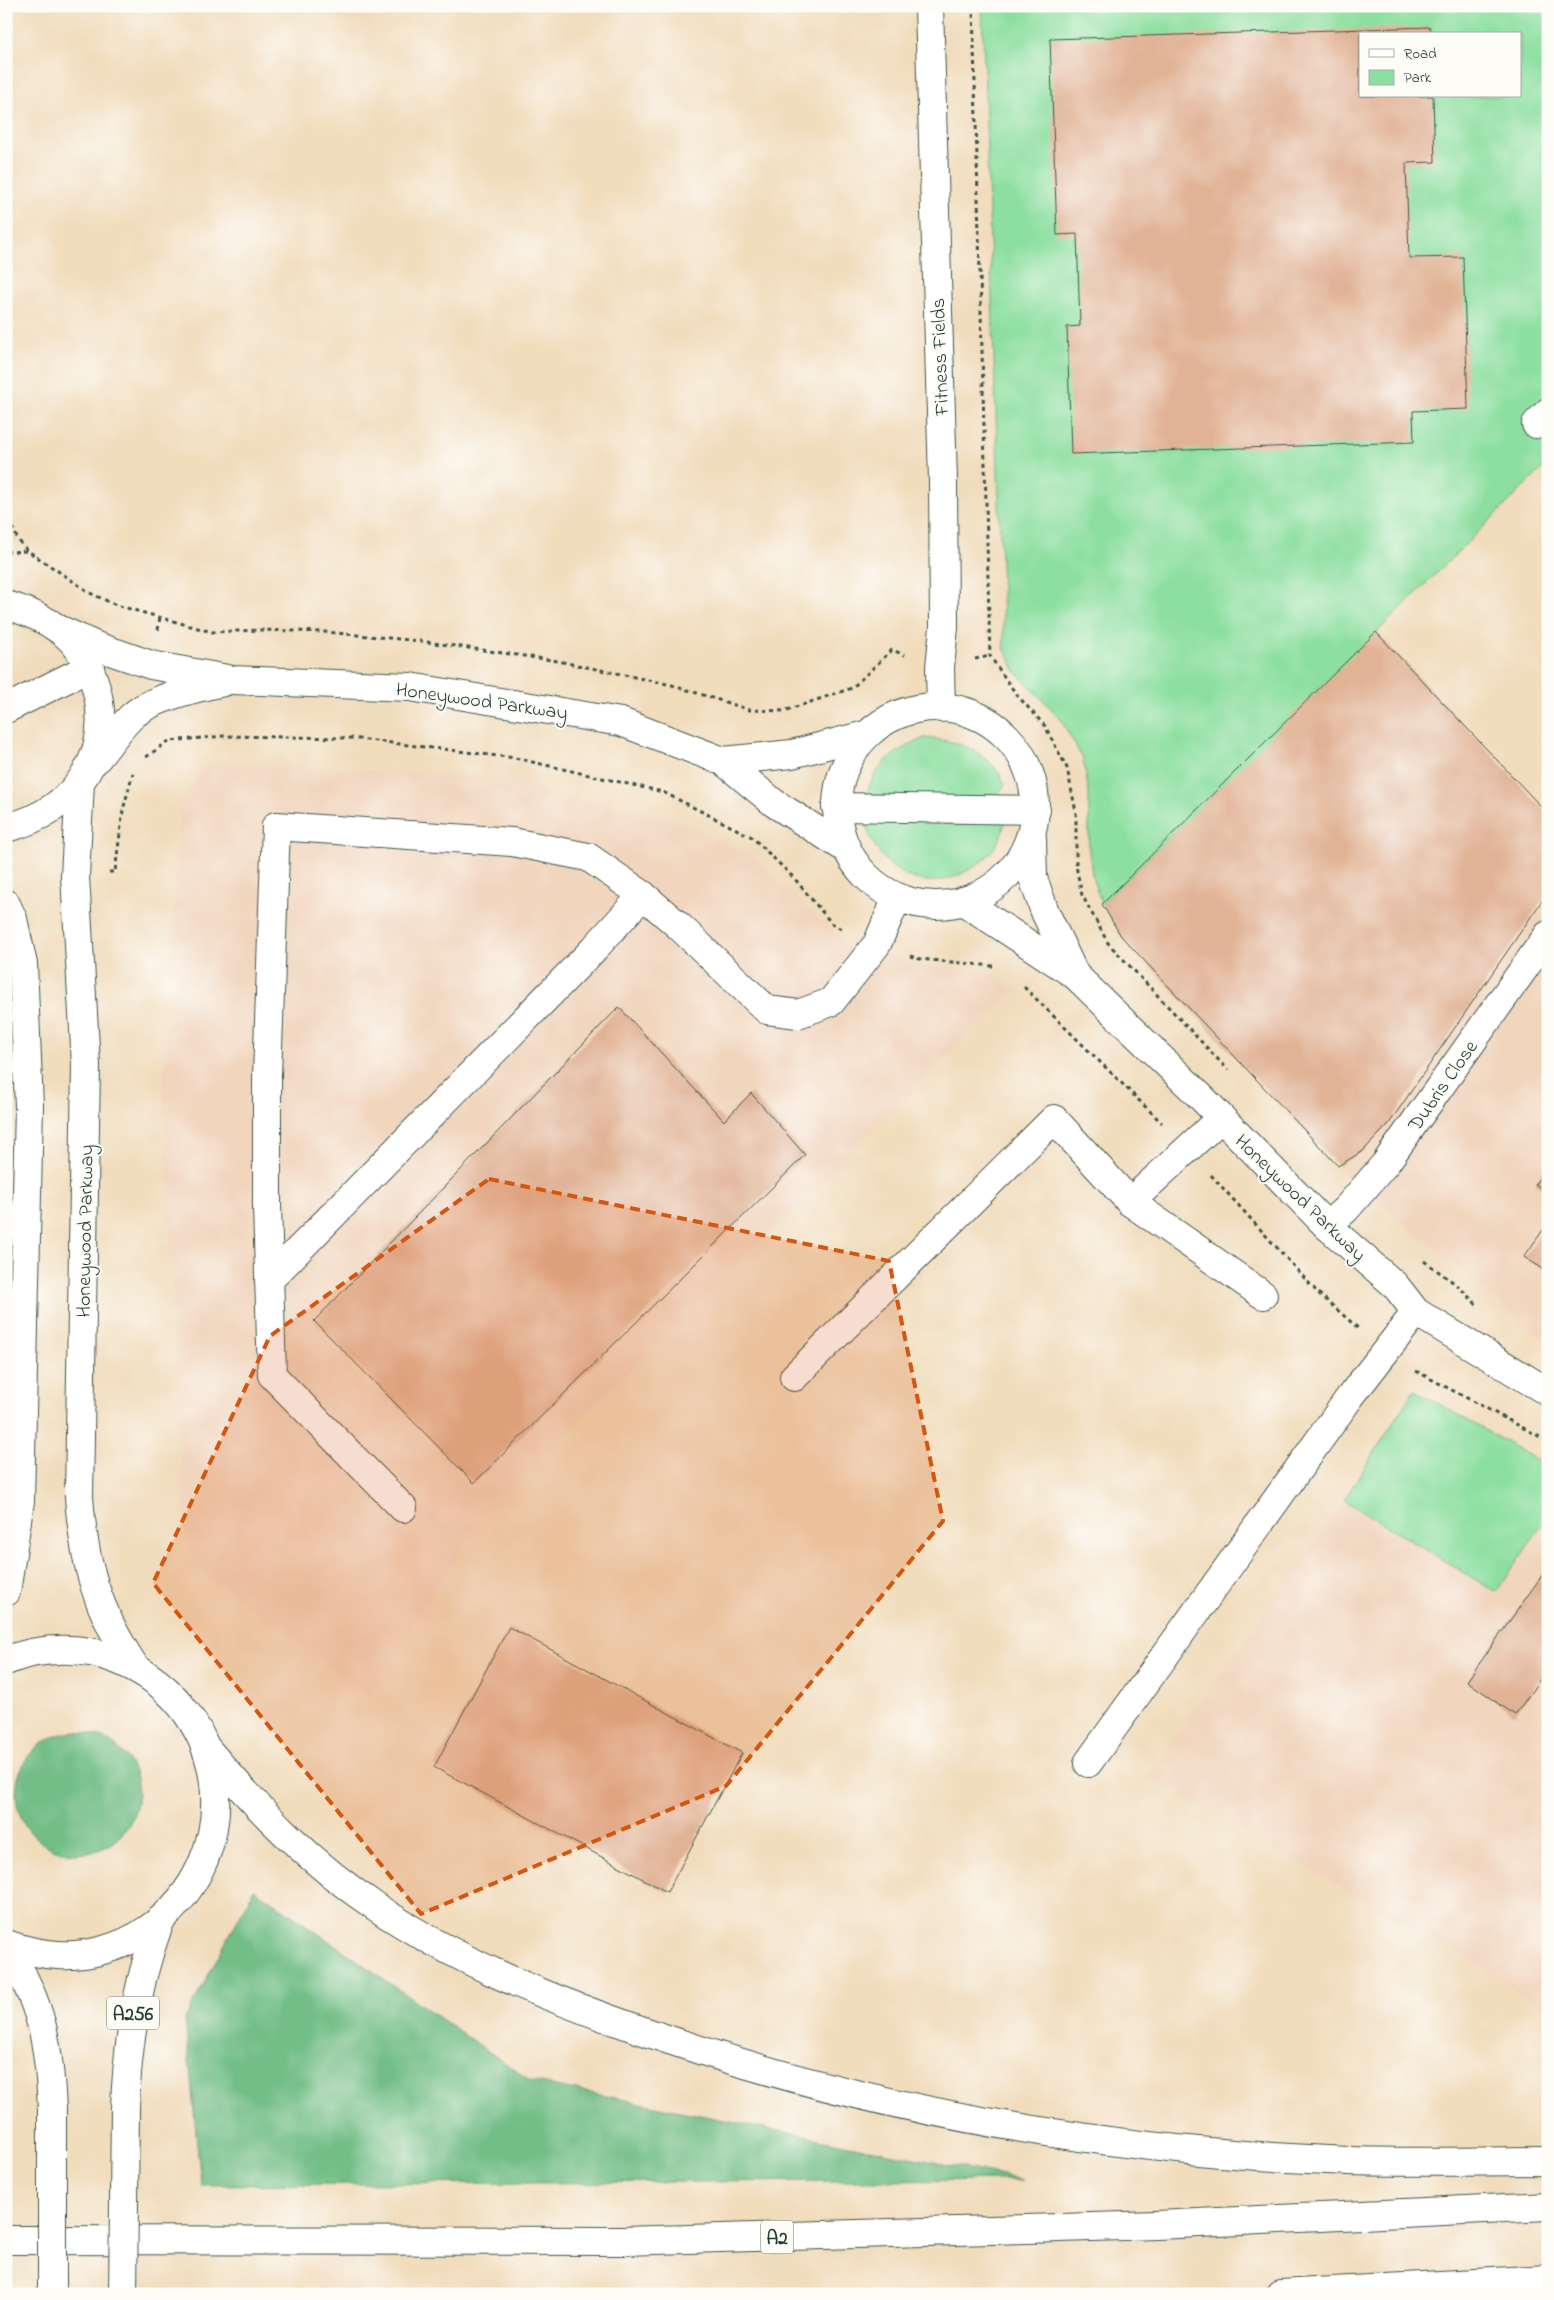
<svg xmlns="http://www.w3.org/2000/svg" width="1554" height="2300" font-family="'Indie Flower',sans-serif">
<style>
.built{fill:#f1d5bd}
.green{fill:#8ddfa0;stroke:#568e6a;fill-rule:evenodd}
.forest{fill:#72be86;stroke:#487e5d}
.building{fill:#e1b396}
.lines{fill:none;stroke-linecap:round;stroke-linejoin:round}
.minor-casing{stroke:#3e5548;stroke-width:30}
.highway-casing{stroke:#3e5548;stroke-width:30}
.path{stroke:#3e5548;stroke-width:3;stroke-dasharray:4 4;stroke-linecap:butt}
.minor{stroke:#fff;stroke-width:28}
.highway{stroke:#fff;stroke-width:28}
.highway-bridge-casing{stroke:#3e5548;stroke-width:30;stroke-linecap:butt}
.highway-bridge{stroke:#fff;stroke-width:28}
.marked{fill:#d45610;fill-opacity:0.2;stroke:#d45610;stroke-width:4;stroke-dasharray:10 6;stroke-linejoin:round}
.labels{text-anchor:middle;stroke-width:4;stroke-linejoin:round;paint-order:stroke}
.shield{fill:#fdfcf7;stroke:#62766e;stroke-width:1}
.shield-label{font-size:19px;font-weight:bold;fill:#1f3d34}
.street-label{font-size:20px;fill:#1f3d34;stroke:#fdfcf7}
</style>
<rect width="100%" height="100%" fill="#fdfcf7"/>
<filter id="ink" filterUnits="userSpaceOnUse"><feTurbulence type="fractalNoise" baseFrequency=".02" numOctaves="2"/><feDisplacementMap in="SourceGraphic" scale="10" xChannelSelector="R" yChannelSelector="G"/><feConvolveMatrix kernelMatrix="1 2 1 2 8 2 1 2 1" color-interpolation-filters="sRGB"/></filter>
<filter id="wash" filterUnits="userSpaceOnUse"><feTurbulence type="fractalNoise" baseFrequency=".0096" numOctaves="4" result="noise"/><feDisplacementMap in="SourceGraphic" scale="20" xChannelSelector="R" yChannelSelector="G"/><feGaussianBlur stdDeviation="1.12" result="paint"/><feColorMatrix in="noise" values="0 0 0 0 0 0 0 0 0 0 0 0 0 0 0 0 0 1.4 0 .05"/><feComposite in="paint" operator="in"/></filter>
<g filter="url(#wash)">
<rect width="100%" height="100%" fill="#f1dcbc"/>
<g class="built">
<path d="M1376 632 1548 814V1340L1529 1329 1338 1166 1121 936 1102 904Z"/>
<path d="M211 762 488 776 681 821 751 855 846 945 931 967 993 973 1015 990 485 1513 368 1695 195 1566 184 1524 163 1084 181 798Z"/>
<path d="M1344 1500 1496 1592 1548 1516V2012L1466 1958 1147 1776Z"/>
</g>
<g class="green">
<path d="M982 6H1548V463L1102 904 1093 880 1089 852V793L1083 759 1060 718 1016 672 1004 648ZM1360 34H1520V96H1360Z"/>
<path d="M924 738C957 740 992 752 1005 785L990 802 864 803C872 767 892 752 924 738Z"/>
<path d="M864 818 1005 821C1001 844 988 860 967 871 919 898 876 868 864 818Z"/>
<path d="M1414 1390 1548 1466V1516L1496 1592 1344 1500Z"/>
</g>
<g class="forest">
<circle cx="77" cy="1793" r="61"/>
<path d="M254 1889 531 2081 1023 2180 201 2185 185 2019Z"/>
</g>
<g id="blocks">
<g class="building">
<path d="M1430 27 1431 34H1360V96H1433L1435 162 1406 163 1409 258 1463 257 1468 409 1413 411 1414 442 1071 454 1067 327 1080 326 1077 234 1057 235 1050 39Z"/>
<path d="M1376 632 1548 814V892L1388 1125 1363 1151 1338 1166 1121 936 1102 904Z"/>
<path d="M619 1007 724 1121 751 1093 805 1155 474 1483 314 1321Z"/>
<path d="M1548 1165V1193L1535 1184Z"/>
<path d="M1548 1223V1272L1524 1257Z"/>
<path d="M1548 1567V1668L1515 1715 1467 1681Z"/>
<path d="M509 1627 742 1753 667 1892 434 1767Z"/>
</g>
</g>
</g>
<g filter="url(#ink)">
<use href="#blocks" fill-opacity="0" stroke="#3e5548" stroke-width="1"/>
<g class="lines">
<defs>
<g id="minor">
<path d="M929 6 943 481 944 627 940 667 941 708"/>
<path d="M1536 424 1548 412"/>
<path d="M6 605C27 611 44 618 61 631 78 643 88 662 94 681 117 752 76 811 6 828"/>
<path d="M63 631 96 646 151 665 233 680 410 687 621 722 723 761 774 803 845 848"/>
<circle cx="936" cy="806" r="99"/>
<path d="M6 709 90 667"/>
<path d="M95 761C107 747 117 731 130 718 148 699 198 687 224 682"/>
<path d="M723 761 792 754 865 735"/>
<path d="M80 783 75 876 86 1065 79 1497C84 1565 97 1610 135 1667"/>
<path d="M836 807 1036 810"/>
<path d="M1032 838 1033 878 1045 912 1075 975"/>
<path d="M963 901 1075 975 1202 1098 1327 1226 1395 1285 1416 1312 1548 1392"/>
<path d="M6 904 13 919 23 964 29 1106 20 1501 6 1592"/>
<path d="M1130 1202 1221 1118"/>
<path d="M1327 1226 1346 1209 1385 1164 1548 935"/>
<path d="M269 1280 593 950 643 895"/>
<path d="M794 1377 1054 1119 1130 1202 1263 1295"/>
<path d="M403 1508 272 1375 267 1205V1076L276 826 512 842 588 857 643 895 680 927 767 1010 798 1014 831 1002 877 944 897 898"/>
<path d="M1088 1763 1350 1397 1416 1312"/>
</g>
<g id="highway">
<path d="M6 1661C41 1646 86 1646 120 1661 235 1709 248 1860 147 1930 122 1947 89 1957 58 1955 40 1954 23 1950 6 1944"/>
<path d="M207 1749C257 1808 311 1864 376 1907 455 1960 543 1996 632 2027 850 2105 1077 2147 1308 2159 1387 2164 1468 2161 1548 2161"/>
<path d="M6 1945C42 2005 49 2041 52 2110"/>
<path d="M125 2109C127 2043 137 1982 160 1921"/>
<path d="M6 2240 622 2241 1157 2225 1548 2206"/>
<path d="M1280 2294 1548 2279"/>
</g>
</defs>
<use href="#minor" class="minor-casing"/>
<use href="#highway" class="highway-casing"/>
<g class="path">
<path d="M973 6 990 656 1016 694 1045 726 1067 768 1076 812V866L1082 895 1108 943 1228 1070"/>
<path d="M6 512 18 540 28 551 92 594 116 605 212 632 261 630 326 632 420 641 558 661 672 685 750 710 784 711 852 688 892 650 905 655"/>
<path d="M6 552 28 551"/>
<path d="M158 630 160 617"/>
<path d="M975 659 990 656"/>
<path d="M146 757 169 741 224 736 351 738 515 758 663 792 752 837 794 878 833 925 844 930"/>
<path d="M109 872H115L123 810 133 773"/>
<path d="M910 956 920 959 993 966"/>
<path d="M1024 987 1162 1123"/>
<path d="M1211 1175 1318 1293 1359 1329"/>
<path d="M1424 1261 1457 1285 1477 1305"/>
<path d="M1416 1371 1548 1441"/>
</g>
<use href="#minor" class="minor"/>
<use href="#highway" class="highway"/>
<defs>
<g id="highway-bridge">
<path d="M52 2294V2110"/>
<path d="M123 2294 125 2109"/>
</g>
</defs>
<use href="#highway-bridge" class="highway-bridge-casing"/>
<use href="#highway-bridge" class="highway-bridge"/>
</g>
</g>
<path class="marked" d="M489 1179 889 1261 943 1521 726 1786 421 1914 153 1583 270 1336Z"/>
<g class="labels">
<g class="shield">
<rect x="107" y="1996.5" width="52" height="33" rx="4"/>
<rect x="761" y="2220.5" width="32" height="33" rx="4"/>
</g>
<g class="shield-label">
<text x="133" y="2020">A256</text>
<text x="777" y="2244">A2</text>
</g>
<g class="street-label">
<text transform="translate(939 357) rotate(-92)" y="7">Fitness Fields</text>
<text transform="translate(482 700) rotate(8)" y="7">Honeywood Parkway</text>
<text transform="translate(1442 1085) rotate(-55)" y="7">Dubris Close</text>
<text transform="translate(1301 1197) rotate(44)" y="7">Honeywood Parkway</text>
<text transform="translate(84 1231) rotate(-89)" y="7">Honeywood Parkway</text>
</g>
</g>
<rect width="1554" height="2300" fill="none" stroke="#fdfcf7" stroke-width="25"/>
<rect x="1359" y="32" width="162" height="65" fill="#fdfcf7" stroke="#a4b0a9"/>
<rect x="1369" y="49" width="25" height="8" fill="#ffffff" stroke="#a4b0a9"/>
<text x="1404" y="58" font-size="15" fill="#1f3d34">Road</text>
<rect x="1369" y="70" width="25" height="15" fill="#8ddfa0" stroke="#a4b0a9"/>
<text x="1404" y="82" font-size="15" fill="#1f3d34">Park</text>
</svg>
